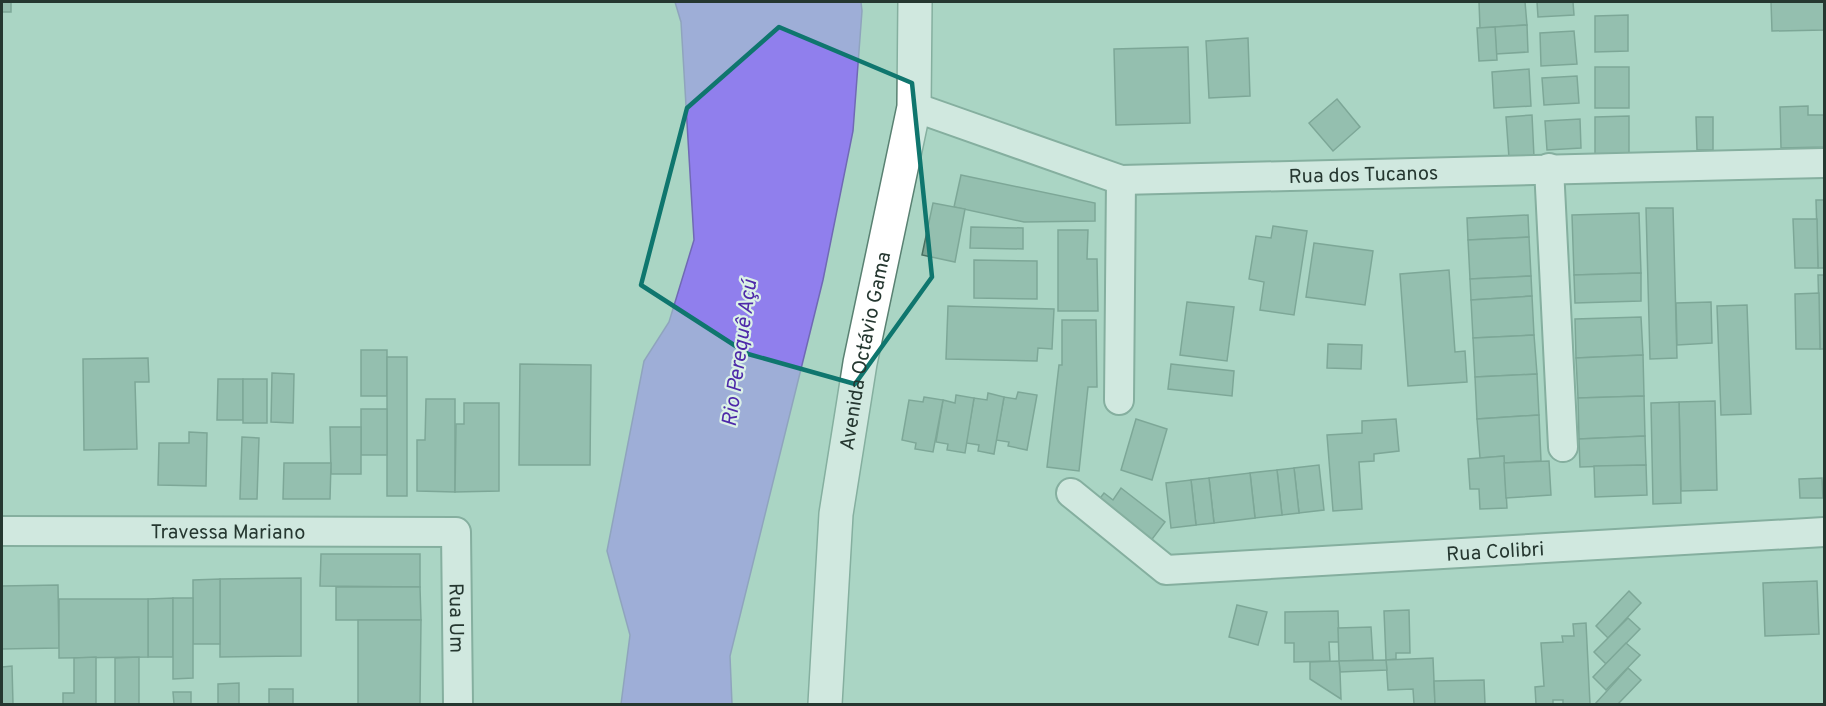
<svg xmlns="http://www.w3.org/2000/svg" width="1826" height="706" font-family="Overpass,sans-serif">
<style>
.water{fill:#907fed;stroke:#7069b4;stroke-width:1.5}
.building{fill:#7ba494;stroke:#487061;stroke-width:1.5}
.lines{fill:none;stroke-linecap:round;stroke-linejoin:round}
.street-casing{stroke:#598172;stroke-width:32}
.secondary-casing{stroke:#598172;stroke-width:36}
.street{stroke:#fff;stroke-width:28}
.secondary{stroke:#fff;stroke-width:33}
.marked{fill:none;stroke:#0f766e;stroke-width:4.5;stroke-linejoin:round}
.labels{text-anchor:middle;stroke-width:4.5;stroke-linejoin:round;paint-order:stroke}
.street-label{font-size:20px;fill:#253730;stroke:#dbf1e7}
.water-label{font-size:21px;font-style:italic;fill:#4e29a9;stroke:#dbf1e7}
</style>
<rect width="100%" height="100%" fill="#aad5c4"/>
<path class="water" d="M675 2H861L862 11 853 131 823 280 730 656 732 704H621L630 635 607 551 644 361 669 322 694 240 681 22Z"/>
<g class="building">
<rect x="2" y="2" width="9" height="10"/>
<path d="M1479 2H1525L1527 25 1480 28Z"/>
<path d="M1537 2H1573L1574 15 1538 17Z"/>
<path d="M1771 2H1824V30L1772 31Z"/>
<path d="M1628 15V51L1595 52V16Z"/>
<path d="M1527 25 1528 52 1496 54 1495 27Z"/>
<path d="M1495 27 1497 60 1479 61 1477 28Z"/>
<path d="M1574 31 1577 64 1541 66 1540 33Z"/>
<path d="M1248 38 1250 96 1209 98 1206 41Z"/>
<path d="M1188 47 1190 123 1116 125 1114 49Z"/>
<rect x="1595" y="67" width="34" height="41"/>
<path d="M1529 69 1531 106 1494 108 1492 72Z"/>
<path d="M1577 76 1579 103 1544 105 1542 78Z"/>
<path d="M1337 99 1360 127 1333 151 1309 123Z"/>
<path d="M1808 106V115H1824V147L1781 148 1780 107Z"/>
<path d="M1532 115 1534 157 1509 158 1506 117Z"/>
<path d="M1629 116V162H1595V117Z"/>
<path d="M1696 117H1713V150H1697Z"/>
<path d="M1580 119 1581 148 1547 150 1545 121Z"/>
<path d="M961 175 1095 203V221L1024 222 954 207Z"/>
<path d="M1816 200H1824V268H1818Z"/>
<path d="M933 203 965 209 955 262 922 255Z"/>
<path d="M1646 208H1673L1677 358 1650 359Z"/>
<path d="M1639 213 1641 273 1574 275 1572 215Z"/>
<path d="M1528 215 1529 237 1468 240 1467 218Z"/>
<path d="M1793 219H1817L1818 268H1795Z"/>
<path d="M1273 226 1307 231 1294 315 1260 310 1264 282 1249 279 1256 236 1271 238Z"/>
<path d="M971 227 1023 228V249L970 248Z"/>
<path d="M1058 230H1088L1087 259H1097L1098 311H1058Z"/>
<path d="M1529 237 1531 276 1470 279 1468 240Z"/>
<path d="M1314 243 1373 251 1365 305 1306 297Z"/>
<path d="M974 260 1037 261V299L974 298Z"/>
<path d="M1449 270 1455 352 1465 351 1467 382 1408 386 1400 274Z"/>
<path d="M1641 273V301L1575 303 1574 275Z"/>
<path d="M1818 275H1824V349H1820Z"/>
<path d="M1531 276 1532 296 1471 300 1470 279Z"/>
<path d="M1819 293 1820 349H1796L1795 294Z"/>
<path d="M1532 296 1534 335 1473 338 1471 300Z"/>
<path d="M1187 302 1234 307 1227 361 1180 355Z"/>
<path d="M1711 302 1712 343 1677 345 1676 303Z"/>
<path d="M1747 305 1751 414 1721 415 1717 306Z"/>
<path d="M948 306 1054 309 1052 349 1038 348 1037 361 946 359Z"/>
<path d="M1641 317 1643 355 1576 358 1575 319Z"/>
<path d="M1062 320H1096L1097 387H1088L1079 471 1047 467 1059 365H1062Z"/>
<path d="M1534 335 1537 374 1475 377 1473 338Z"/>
<path d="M1328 344 1362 345 1361 369 1327 368Z"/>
<rect x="361" y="350" width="26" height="46"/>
<path d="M1643 355 1644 396 1578 398 1576 358Z"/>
<rect x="387" y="357" width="20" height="139"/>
<path d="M148 358 149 382H135L137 449 84 450 83 359Z"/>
<path d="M520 364 591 365 590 465H519Z"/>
<path d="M1171 364 1234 371 1232 396 1168 389Z"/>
<path d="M272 373 294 374 293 423 271 422Z"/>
<path d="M1537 374 1539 415 1477 419 1475 377Z"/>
<path d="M218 379H243V420H217Z"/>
<rect x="243" y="379" width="24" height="44"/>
<path d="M1018 392 1037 395 1027 450 1008 446 1009 442 996 440 1004 397 1016 399Z"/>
<path d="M988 393 1004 397 994 454 978 451 979 445 966 443 974 398 987 400Z"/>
<path d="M956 395 974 398 965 453 947 450 948 444 936 442 943 400 955 403Z"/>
<path d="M1644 396 1645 436 1579 439 1578 398Z"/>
<path d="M924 397 943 400 933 452 915 449 916 443 902 440 909 400 923 402Z"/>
<path d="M426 399H455V492L417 491V440H425Z"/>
<path d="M1715 401 1717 490 1681 491 1679 402Z"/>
<path d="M1679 402 1681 503 1653 504 1651 403Z"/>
<path d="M464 403H499V491L455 492 456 424H464Z"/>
<rect x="361" y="409" width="26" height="46"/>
<path d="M1539 415 1541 461 1504 463V456L1480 458 1477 419Z"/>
<path d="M1136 419 1167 429 1152 480 1121 470Z"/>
<path d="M1396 419 1399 451 1374 454V461L1359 462 1362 509 1333 511 1327 435 1362 433V421Z"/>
<path d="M330 427H361V474H331Z"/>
<path d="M189 432 207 433 206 486 158 485 159 443H189Z"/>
<path d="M1645 436 1646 465 1580 467 1579 439Z"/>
<path d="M242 437 259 438 257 499H240Z"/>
<path d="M1504 456 1507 508 1480 509 1479 489H1470L1468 459Z"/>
<path d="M1549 461 1551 495 1506 498 1504 463Z"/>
<path d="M284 463H331L330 499H283Z"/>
<path d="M1319 465 1324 510 1299 513 1294 468Z"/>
<path d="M1646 465 1647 495 1595 497 1594 466Z"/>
<path d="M1294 468 1299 513 1282 515 1277 470Z"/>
<path d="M1277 470 1282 515 1255 518 1250 473Z"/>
<path d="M1250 473 1255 518 1214 523 1209 478Z"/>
<path d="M1209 478 1214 523 1196 525 1191 480Z"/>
<path d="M1822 478 1823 498H1800L1799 479Z"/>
<path d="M1191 480 1196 525 1171 528 1166 483Z"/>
<path d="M1121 488 1165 522 1147 546 1094 506 1104 493 1113 500Z"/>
<path d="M321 554H420V587L320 586Z"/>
<path d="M301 578V656L220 657V579Z"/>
<path d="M220 579V644H193V580Z"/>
<path d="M1817 581 1819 634 1765 636 1763 583Z"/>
<path d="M58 585 59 648 2 649V586Z"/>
<path d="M336 587H420L421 620H336Z"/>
<path d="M1629 591 1641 603 1608 638 1596 626Z"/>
<path d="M173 598V657H148V599Z"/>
<path d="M173 598H193V678L173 679Z"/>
<path d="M59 599H148V657L59 658Z"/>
<path d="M1237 605 1267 612 1258 645 1229 637Z"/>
<path d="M1409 610 1410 653H1396V659L1386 660 1384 611Z"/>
<path d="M1338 611 1339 642H1329L1330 661 1294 662V643H1285V612Z"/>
<path d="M1628 618 1640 629 1606 664 1594 652Z"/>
<path d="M358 620H421L420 704H358Z"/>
<path d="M1586 623 1590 704H1563V700H1553V704H1536L1535 687 1544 686 1541 643 1563 642 1562 636H1574L1573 624Z"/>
<path d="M1371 627 1373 660 1339 661 1338 628Z"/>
<path d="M1626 643 1640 655 1606 690 1593 677Z"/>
<path d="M96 657V704H63V693H74V658Z"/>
<path d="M139 657V704H115V658Z"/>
<path d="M1433 658 1435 704H1414L1413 689 1388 690 1386 660Z"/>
<path d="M1386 660 1387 670 1340 672 1339 661Z"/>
<path d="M1339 661 1340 672 1341 699 1310 679V662Z"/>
<path d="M12 666 13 704H2V667Z"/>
<path d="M1628 668 1641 680 1618 704H1595Z"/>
<path d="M1484 680 1485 704H1435L1434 681Z"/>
<path d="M239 683V704H218V684Z"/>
<rect x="269" y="689" width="24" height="15"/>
<path d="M173 692H191V704H174Z"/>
</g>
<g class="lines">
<defs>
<g id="street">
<path id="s1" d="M914 107 1121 180 1824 163"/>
<path d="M1549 168 1563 447"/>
<path d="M1119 400 1121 180"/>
<path id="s2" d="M1071 493 1166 570 1824 532"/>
<path id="s3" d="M2 531 456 532 458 704"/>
</g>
<g id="secondary">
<path id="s4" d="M825 704 836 514 860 363 914 107 915 2"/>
</g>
</defs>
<use href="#street" class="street-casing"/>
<use href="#secondary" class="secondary-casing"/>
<use href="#street" class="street"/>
<use href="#secondary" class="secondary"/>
</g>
<path d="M0 0H1826V706H0ZM779 27 912 83 932 277 855 384 748 354 641 285 687 108Z" fill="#aad5c4" fill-opacity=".55" fill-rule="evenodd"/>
<path class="marked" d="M779 27 912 83 932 277 855 384 748 354 641 285 687 108Z"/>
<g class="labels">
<g class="street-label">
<text dy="7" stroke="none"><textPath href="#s1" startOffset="462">Rua dos Tucanos</textPath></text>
<text dy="7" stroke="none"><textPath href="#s4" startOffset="356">Avenida Octávio Gama</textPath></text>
<text dy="7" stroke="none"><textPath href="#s3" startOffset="226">Travessa Mariano</textPath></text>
<text dy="7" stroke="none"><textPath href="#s2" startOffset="452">Rua Colibri</textPath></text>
<text dy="7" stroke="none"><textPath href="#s3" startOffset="540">Rua Um</textPath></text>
</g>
<g class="water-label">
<text transform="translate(739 353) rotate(-82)" y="7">Rio Perequê Açú</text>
</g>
</g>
<rect width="1826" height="706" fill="none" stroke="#253730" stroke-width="6"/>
</svg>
